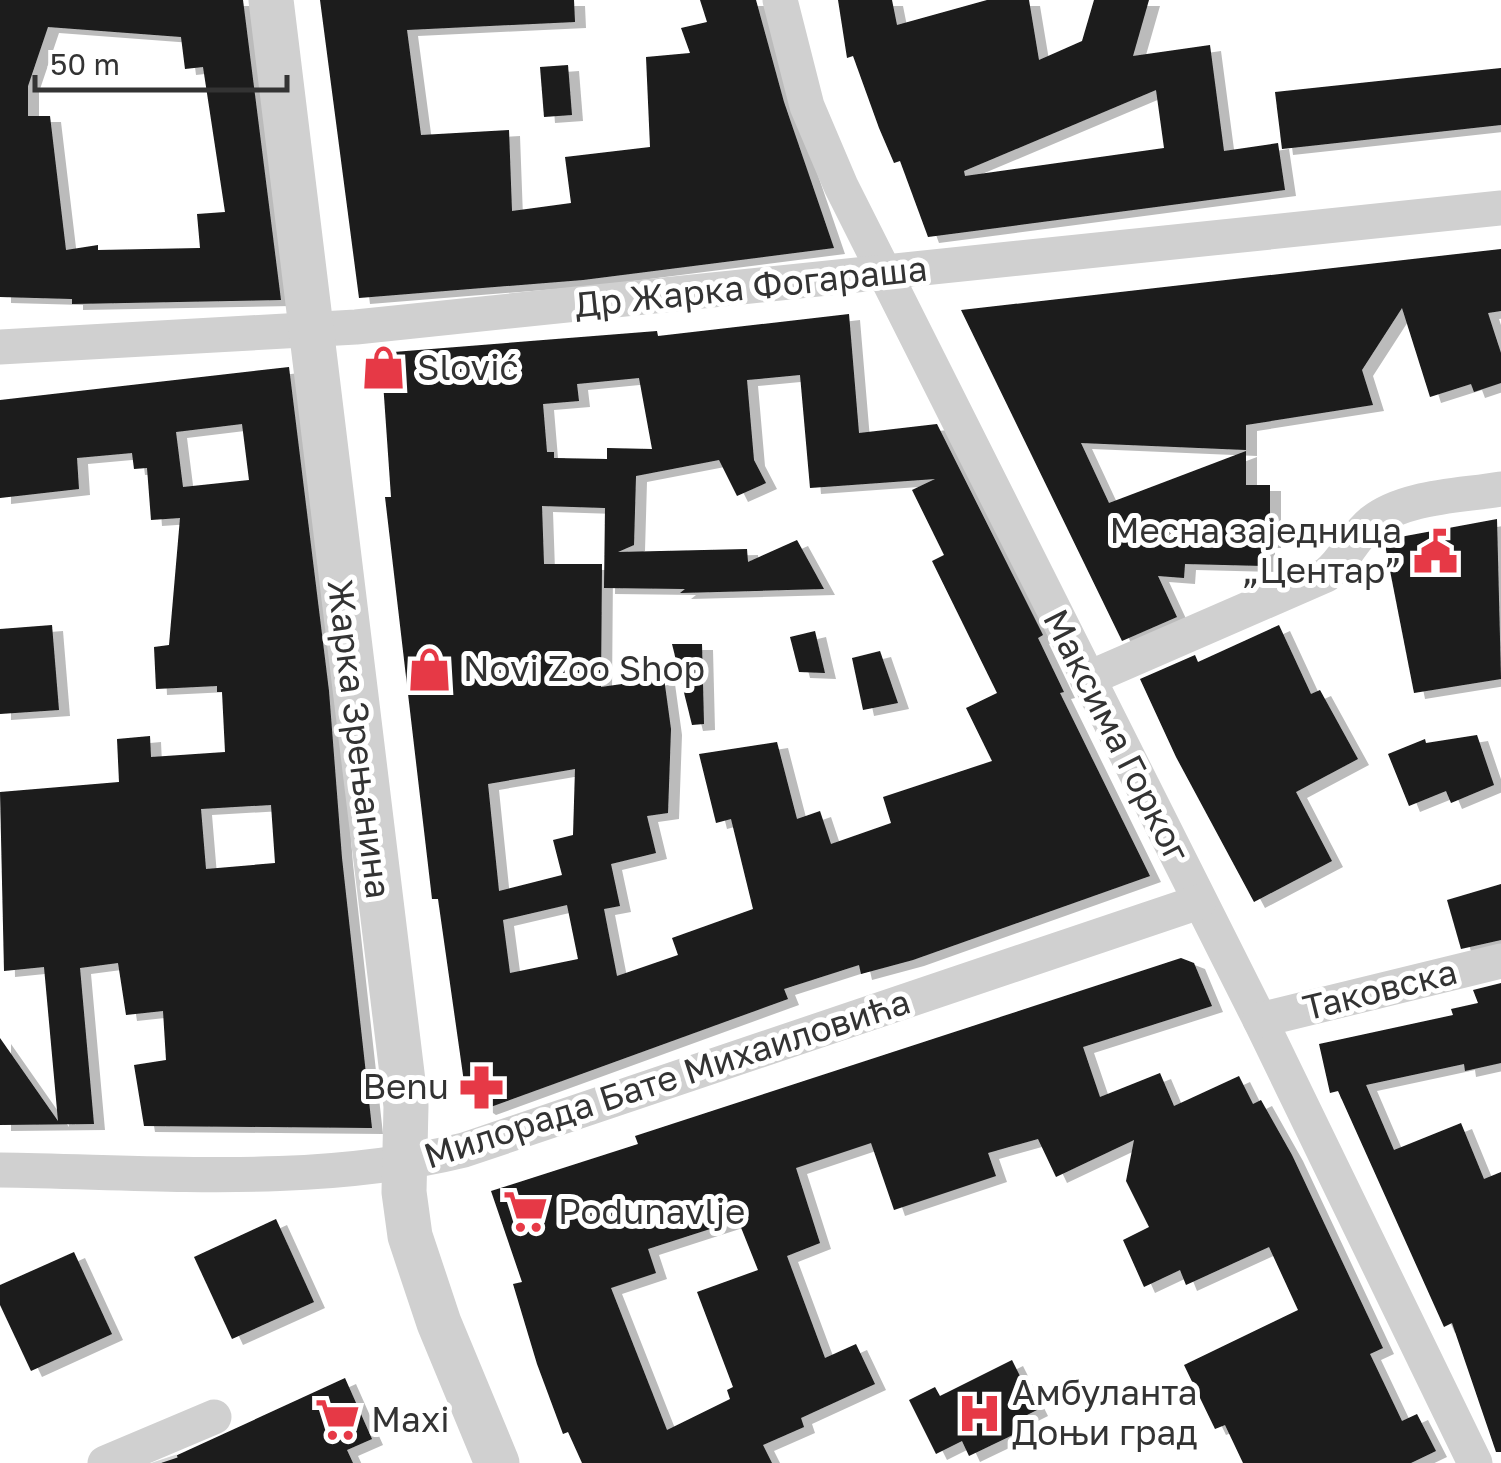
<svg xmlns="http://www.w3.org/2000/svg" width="1501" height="1463" font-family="'Golos Text',sans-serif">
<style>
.building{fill:#1a1a1a;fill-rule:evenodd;filter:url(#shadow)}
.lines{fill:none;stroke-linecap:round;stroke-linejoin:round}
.minor-tunnel{stroke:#d6d6d6;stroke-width:35;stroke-dasharray:35 18;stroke-linecap:butt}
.minor{stroke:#d0d0d0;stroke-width:35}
.tertiary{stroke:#d0d0d0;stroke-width:45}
.labels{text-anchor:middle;stroke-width:10;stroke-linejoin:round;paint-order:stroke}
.street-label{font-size:35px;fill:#333;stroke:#fff}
.poi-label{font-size:35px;fill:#333;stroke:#fff;text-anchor:start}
</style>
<defs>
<filter id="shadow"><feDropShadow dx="11" dy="6" stdDeviation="0" flood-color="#0004"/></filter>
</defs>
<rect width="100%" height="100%" fill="#fff"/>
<g class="building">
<path d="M0 0H243L281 300 72 304V299L0 297ZM48 27 181 37 185 69 203 67 225 212 197 214 200 248 98 250V245L66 250 50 116H28V86Z"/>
<path d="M320 0H574L575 22 407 30 421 135 509 130 512 211 571 203 565 157 650 147 646 57 690 53 681 28 707 22 700 0H756L784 102 834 248 583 280 359 298Z"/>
<path d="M838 0H892L897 25 987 0H1029L1039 60 1082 41 1094 0H1149L1133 56 1210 45 1224 151 1278 143 1285 190 928 237 900 161 894 163 879 128 853 56 847 58ZM1156 90 1164 148 965 176 964 171Z"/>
<path d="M568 65 572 115 544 117 540 67Z"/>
<path d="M1501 68V125L1282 149 1275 92Z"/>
<path d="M1501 249V311L1488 313 1501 353V383L1474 392 1471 384 1430 397 1402 308 1362 370 1373 405 1246 425V450L1081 443 1109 503 1246 451V485H1270V542H1264V566L1185 564 1184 578 1158 576 1177 617 1122 641 961 310Z"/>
<path d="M849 314 859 433 937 424 1043 635 1038 638 1064 692 1060 693 1150 876 913 960 861 974 859 965 784 989 788 999 485 1109 467 1097 465 1089 438 899H432L385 497H391L381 353 657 331 658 336ZM800 375 810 488 935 479 912 490 944 555 932 561 997 693 966 708 992 761 883 797 891 823 831 844 820 811 797 819 777 742 699 754 716 823 731 819 753 909 672 938 678 955 617 976 604 909 620 906 611 864 656 853 647 816 668 813 671 729 664 678 601 687 602 564H544L542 506 605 508 604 588 685 589 680 593 824 589 797 540 748 562 747 549 618 552 634 545 636 476 719 460 737 496 766 483 754 460 747 380ZM639 378 652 449 607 448V459L554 458V452H547L543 404 579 401 577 384ZM575 769 573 835 553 840 562 875 499 891 488 784ZM567 905 578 959 510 973 503 920Z"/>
<path d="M289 367 329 691 342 858 372 1128 144 1126 134 1065 166 1060 163 1011 126 1015 118 963 80 968 94 1124 0 1125V1038L58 1121 44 967 4 971 0 792 119 782 117 739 150 736 151 757 225 752 222 692H217V686L156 689 154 647 169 645 180 518 151 520 147 468 134 469 132 453 77 458 79 489 0 498V400ZM242 424 249 480 183 487 176 432ZM271 805 275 863 206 869 201 809Z"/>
<path d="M1497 519 1501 679 1414 693 1384 540Z"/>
<path d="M52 625 59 710 0 714V629Z"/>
<path d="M1279 625 1311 694 1320 690 1358 759 1296 792 1332 861 1254 902 1176 757 1140 679 1195 655 1198 662Z"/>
<path d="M815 631 825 673 799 672 790 637Z"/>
<path d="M672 644H702L704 724 692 725Z"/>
<path d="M880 651 898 703 863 710 852 658Z"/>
<path d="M1477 735 1494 785 1451 803 1446 791 1409 806 1388 754 1425 739 1426 743Z"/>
<path d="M1501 884V940L1461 949 1447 900Z"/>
<path d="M1181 958 1194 963 1212 1006 1083 1047 1100 1097 1160 1073 1174 1106 1239 1076 1253 1104 1261 1100 1292 1155 1383 1348 1370 1354 1402 1421 1417 1414 1436 1451 1411 1463H1243L1225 1425 1215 1429 1184 1365 1298 1310 1269 1247 1186 1285 1180 1270 1144 1287 1123 1240 1149 1227 1126 1181 1134 1140 1056 1177 1038 1139 988 1153 996 1176 894 1210 871 1143 796 1168 820 1243 787 1256 825 1358 856 1344 875 1384 801 1418 804 1427 763 1445 772 1463H582L568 1432 563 1434 537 1364 513 1284 522 1282 491 1191 638 1144 635 1136ZM738 1220 758 1270 697 1292 733 1387 727 1390 730 1399 667 1430 611 1288 656 1273 648 1249Z"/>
<path d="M1501 983V1063L1465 1071 1464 1064 1366 1085 1394 1150 1461 1123 1484 1179 1501 1172V1452H1496L1452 1323 1444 1327 1338 1091 1330 1093 1319 1044 1453 1015 1451 1009 1478 1003 1473 990Z"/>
<path d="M276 1219 314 1302 232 1339 194 1257Z"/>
<path d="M74 1252 112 1334 31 1371 0 1305V1285Z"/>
<path d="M1012 1360 1037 1410 1019 1419 1025 1429 969 1456 962 1441 936 1454 909 1400 935 1387 940 1396Z"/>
<path d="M345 1378 372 1439 347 1450 353 1463H160Z"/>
</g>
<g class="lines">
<path class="minor-tunnel" d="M160 1460 161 1463"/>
<g class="minor">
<path d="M780 0 807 106 841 186 1260 1020 1475 1463"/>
<path d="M0 347 356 327 1501 208"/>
<path d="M1087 679 1326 575C1345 561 1353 537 1372 522 1405 496 1461 496 1501 489"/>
<path d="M1260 1020 1501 961"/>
<path d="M0 1170C154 1172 313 1187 464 1150L1199 902"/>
<path d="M105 1463 214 1417"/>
</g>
<path class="tertiary" d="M271 0 406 1106 404 1192 410 1236 439 1323 497 1463"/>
</g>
<defs>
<symbol id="shop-bare" viewBox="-9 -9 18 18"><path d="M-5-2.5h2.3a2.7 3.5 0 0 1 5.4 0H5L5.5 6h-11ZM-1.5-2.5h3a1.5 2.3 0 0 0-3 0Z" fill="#e63946" stroke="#fff" stroke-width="2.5" paint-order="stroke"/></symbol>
<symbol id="civic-bare" viewBox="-9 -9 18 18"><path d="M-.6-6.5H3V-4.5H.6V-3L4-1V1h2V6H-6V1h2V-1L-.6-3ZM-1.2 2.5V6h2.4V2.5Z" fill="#e63946" stroke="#fff" stroke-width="2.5" paint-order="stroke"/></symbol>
<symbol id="pharmacy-bare" viewBox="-9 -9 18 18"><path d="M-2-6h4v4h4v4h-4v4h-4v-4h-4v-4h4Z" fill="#e63946" stroke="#fff" stroke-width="2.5" paint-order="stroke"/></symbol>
<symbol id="supermarket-bare" viewBox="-9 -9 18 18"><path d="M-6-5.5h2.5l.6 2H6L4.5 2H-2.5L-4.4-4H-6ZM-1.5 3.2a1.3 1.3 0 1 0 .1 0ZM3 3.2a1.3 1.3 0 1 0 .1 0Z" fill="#e63946" stroke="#fff" stroke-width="2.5" paint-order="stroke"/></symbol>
<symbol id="hospital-bare" viewBox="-9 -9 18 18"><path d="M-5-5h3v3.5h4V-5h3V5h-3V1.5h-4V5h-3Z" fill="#e63946" stroke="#fff" stroke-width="2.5" paint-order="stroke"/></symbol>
</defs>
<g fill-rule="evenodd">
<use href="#shop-bare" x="352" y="336" width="63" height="63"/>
<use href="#civic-bare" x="1404" y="520" width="63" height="63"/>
<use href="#shop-bare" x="398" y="638" width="63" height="63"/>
<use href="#pharmacy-bare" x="450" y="1056" width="63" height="63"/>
<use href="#supermarket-bare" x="494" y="1180" width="63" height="63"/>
<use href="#hospital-bare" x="948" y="1382" width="63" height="63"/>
<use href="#supermarket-bare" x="306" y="1388" width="63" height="63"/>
</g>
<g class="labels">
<g class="street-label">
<text transform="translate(751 287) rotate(-6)" y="12">Др Жарка Фогараша</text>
<text transform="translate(1116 736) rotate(63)" y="12">Максима Горког</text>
<text transform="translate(359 739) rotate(83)" y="12">Жарка Зрењанина</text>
<text transform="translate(1380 990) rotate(-14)" y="12">Таковска</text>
<text transform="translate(667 1079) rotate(-18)" y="12">Милорада Бате Михаиловића</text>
</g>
<g class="poi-label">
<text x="417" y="380">Slović</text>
<text x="1402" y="543" text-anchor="end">Месна заједница<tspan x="1402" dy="40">„Центар”</tspan></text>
<text x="463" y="681">Novi Zoo Shop</text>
<text x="449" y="1099" text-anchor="end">Benu</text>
<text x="558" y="1224">Podunavlje</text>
<text x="1012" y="1405">Амбуланта<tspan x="1012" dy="40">Доњи град</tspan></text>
<text x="371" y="1432">Maxi</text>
</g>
</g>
<path d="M35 75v15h252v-15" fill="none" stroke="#333333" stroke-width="5"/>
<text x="50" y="75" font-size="30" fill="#333333" stroke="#ffffff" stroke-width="8" paint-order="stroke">50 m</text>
</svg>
